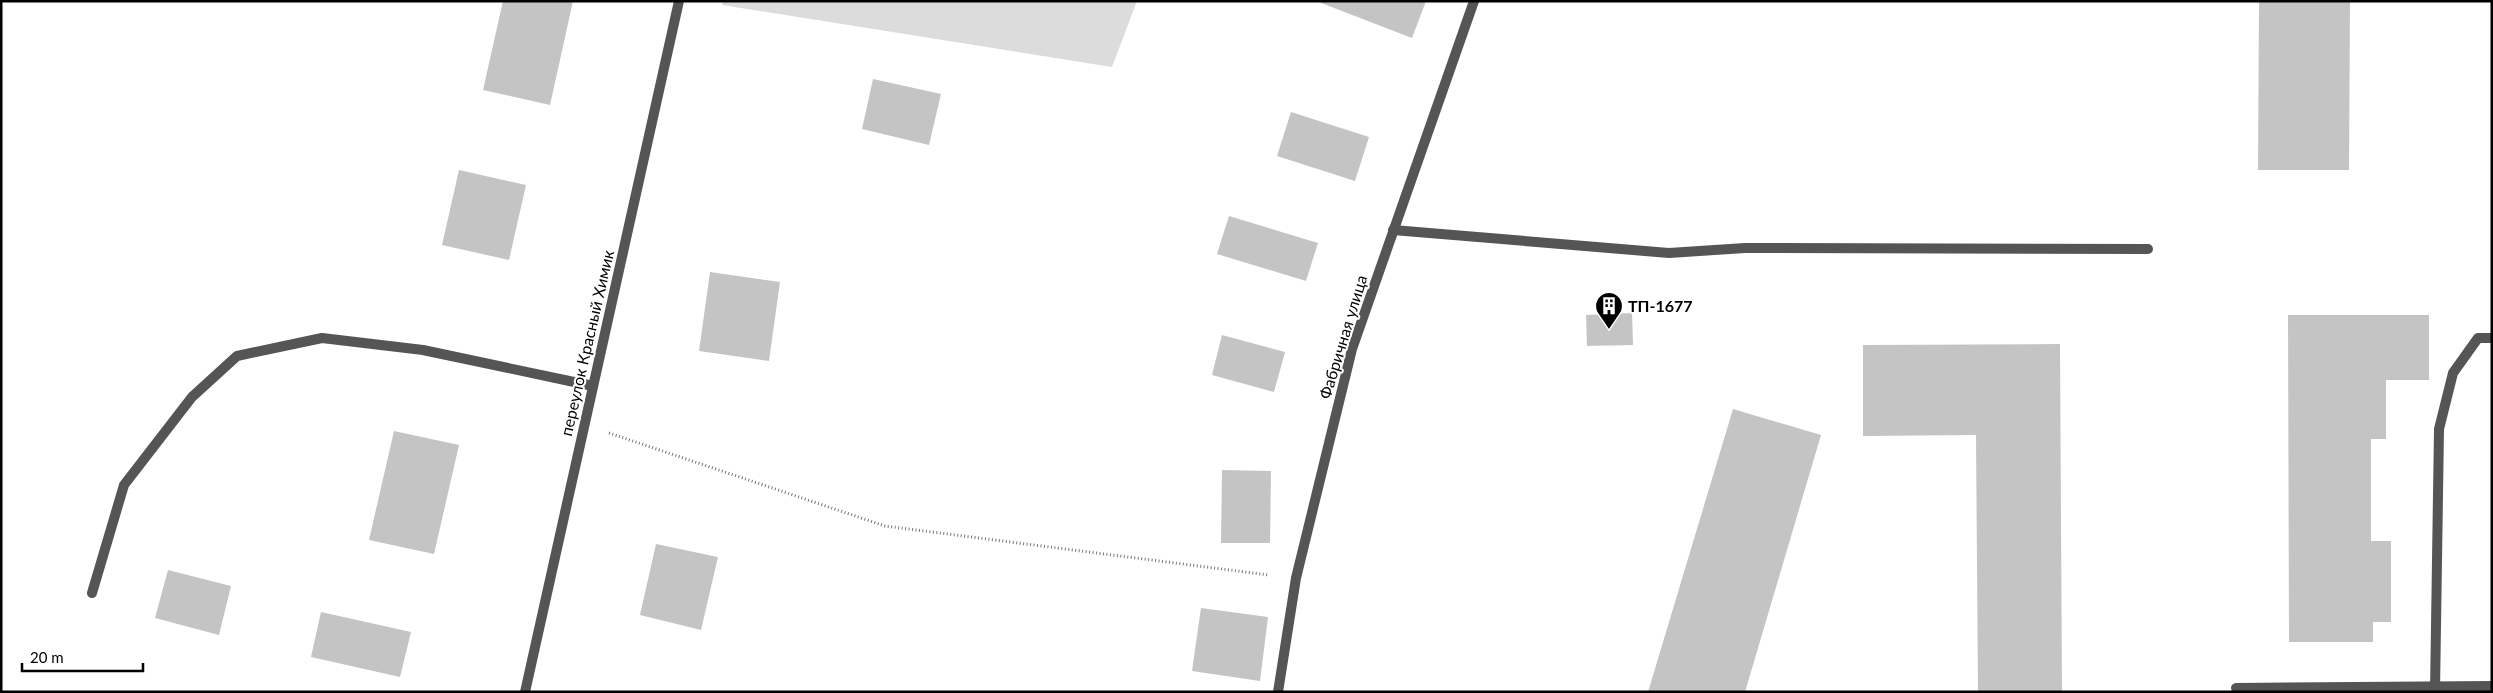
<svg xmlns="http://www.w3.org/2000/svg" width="2493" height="693" font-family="Lato,sans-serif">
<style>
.green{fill:#dcdcdc}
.building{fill:#c4c4c4}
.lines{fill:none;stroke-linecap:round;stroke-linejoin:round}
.path{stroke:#777;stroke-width:3;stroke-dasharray:1 2.5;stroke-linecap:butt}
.lane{stroke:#555;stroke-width:10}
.street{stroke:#555;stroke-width:10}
.labels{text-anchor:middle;stroke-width:4;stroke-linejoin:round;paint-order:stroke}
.poi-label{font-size:16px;font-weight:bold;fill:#000;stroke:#fff;text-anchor:start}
.street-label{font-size:16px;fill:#000;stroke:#fff}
</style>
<rect width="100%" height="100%" fill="#fff"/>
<path class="green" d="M723 1H1137L1112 67 722 5Z"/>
<g class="building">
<path d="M503 1H573L550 105 483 90Z"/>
<path d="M1316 1H1426L1412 38Z"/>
<path d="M2259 1H2350L2349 170H2258Z"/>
<path d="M873 79 941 94 929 145 862 129Z"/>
<path d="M1291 112 1369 137 1355 181 1277 156Z"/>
<path d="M459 170 526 185 509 260 442 245Z"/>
<path d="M1229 216 1318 243 1306 281 1217 254Z"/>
<path d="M710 272 780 282 769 361 699 351Z"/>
<path d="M1632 313 1633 345 1587 346 1586 315Z"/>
<path d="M2288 315H2429V380H2386V439H2371V541H2391V622H2373V642H2289Z"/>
<path d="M1222 335 1285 352 1274 392 1212 375Z"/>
<path d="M2060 344 2062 692H1978L1976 435 1863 436V345Z"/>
<path d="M1733 409 1821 435 1745 692H1648Z"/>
<path d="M394 431 459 445 434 554 369 540Z"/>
<path d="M1222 470 1271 471 1270 543H1221Z"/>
<path d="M656 544 718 557 701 630 640 615Z"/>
<path d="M168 570 231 586 219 635 155 618Z"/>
<path d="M1201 608 1268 617 1260 681 1192 671Z"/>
<path d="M321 612 411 632 400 677 311 657Z"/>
</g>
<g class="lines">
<path class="path" d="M609 433 885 526 1269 575"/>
<g class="lane">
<path d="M1393 230 1669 253 1745 248 2148 249"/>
<path d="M92 593 124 485 192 397 237 356 322 338 423 350 593 386"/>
<path d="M2236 688 2492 686"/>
<path d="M2435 692 2439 429 2453 373 2478 338H2492"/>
</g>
<g class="street">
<path d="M525 692 679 1"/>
<path d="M1278 692 1296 578 1352 349 1474 1"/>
</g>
</g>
<defs>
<symbol id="building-pin" viewBox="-11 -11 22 30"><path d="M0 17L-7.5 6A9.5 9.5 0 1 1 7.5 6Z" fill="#000" stroke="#fff"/><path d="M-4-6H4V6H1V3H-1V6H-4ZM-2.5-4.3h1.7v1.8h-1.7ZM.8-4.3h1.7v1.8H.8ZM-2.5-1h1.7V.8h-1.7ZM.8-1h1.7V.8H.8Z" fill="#fff"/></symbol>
</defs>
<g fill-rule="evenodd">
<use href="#building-pin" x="1593" y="290" width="32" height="43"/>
</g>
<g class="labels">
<g class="poi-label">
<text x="1628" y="312">ТП-1677</text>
</g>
<g class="street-label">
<text transform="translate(1343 337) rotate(-73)" y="6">Фабричная улица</text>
<text transform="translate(587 343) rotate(-77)" y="6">переулок Красный Химик</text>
</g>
</g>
<rect width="2493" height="693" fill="none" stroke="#000000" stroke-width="5"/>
<path d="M22 663v8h121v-8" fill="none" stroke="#000000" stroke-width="2.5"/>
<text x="30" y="663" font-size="15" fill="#000000" stroke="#ffffff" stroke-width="4" paint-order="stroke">20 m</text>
</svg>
